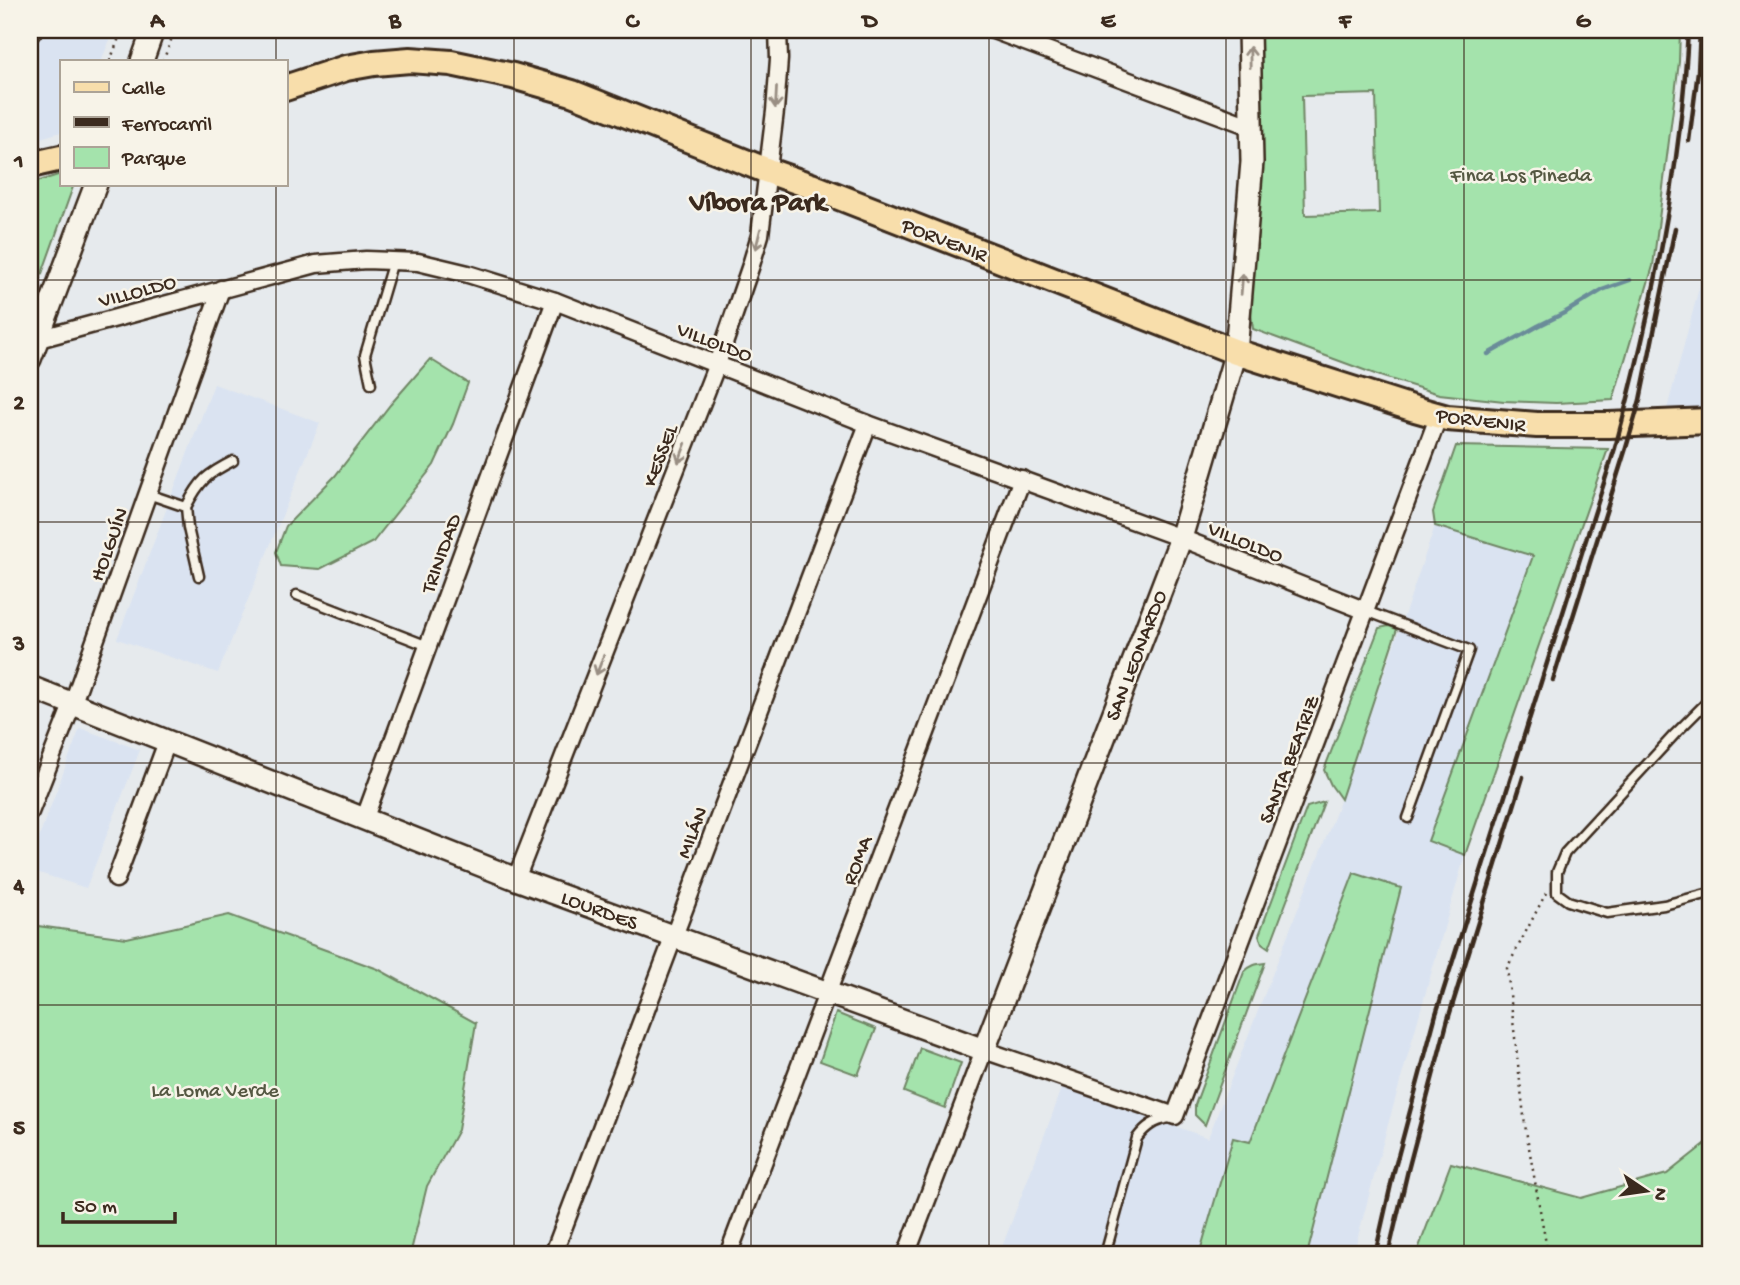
<svg xmlns="http://www.w3.org/2000/svg" width="1740" height="1285" font-family="'Gochi Hand',sans-serif">
<style>
.built{fill:#dae3f1}
.green{fill:#a4e3ac;stroke:#708665;stroke-width:2;fill-rule:evenodd}
.lines{fill:none;stroke-linecap:round;stroke-linejoin:round}
.stream{stroke:#6a8c99;stroke-width:4.5}
.lane-casing{stroke:#3b2a1e;stroke-width:13}
.street-casing{stroke:#3b2a1e;stroke-width:21}
.secondary-casing{stroke:#3b2a1e;stroke-width:26}
.primary-casing{stroke:#3b2a1e;stroke-width:30}
.path{stroke:#3b2a1e;stroke-width:2.5;stroke-dasharray:2 5;stroke-linecap:butt}
.lane{stroke:#f7f3e8;stroke-width:8}
.street{stroke:#f7f3e8;stroke-width:16}
.secondary{stroke:#f7f3e8;stroke-width:21}
.primary{stroke:#f8deab;stroke-width:24}
.rail{stroke:#3b2a1e;stroke-width:4.5}
.oneway{stroke:#998e83}
.grid{fill:none;stroke:#3b2a1e;stroke-width:2;stroke-opacity:0.55}
.labels{text-anchor:middle;stroke-width:5;stroke-linejoin:round;paint-order:stroke}
.park-label{font-size:21px;fill:#555842;stroke:#f7f3e8}
.street-label{font-size:21px;fill:#3b2a1e;stroke:#f7f3e8}
.district-label{font-size:28px;font-weight:bold;fill:#3b2a1e;stroke:#f7f3e8}
.neatline{fill:none;stroke:#3b2a1e;stroke-width:2.5}
.grid-label{font-size:23px;text-anchor:middle;font-weight:bold;fill:#3b2a1e}
</style>
<rect width="100%" height="100%" fill="#e6eaed"/>
<filter id="ink" filterUnits="userSpaceOnUse"><feTurbulence type="fractalNoise" baseFrequency=".0143" numOctaves="2"/><feDisplacementMap in="SourceGraphic" scale="14" xChannelSelector="R" yChannelSelector="G"/><feConvolveMatrix kernelMatrix="1 2 1 2 8 2 1 2 1" color-interpolation-filters="sRGB"/></filter>
<g filter="url(#ink)">
<g class="built">
<path d="M30 30H114L101 61H61V132L30 141Z"/>
<path d="M1708 254H1710V408L1667 409Z"/>
<path d="M214 384 320 423 218 673 117 639Z"/>
<path d="M1435 526 1533 556 1428 840 1465 855 1387 1128 1353 1255H999L1063 1086 1208 1138 1338 807Z"/>
<path d="M80 728 140 750 86 888 30 870V861Z"/>
</g>
<g class="green">
<path d="M1255 30H1680L1679 62 1653 266 1613 400 1556 403 1504 401 1439 394 1383 377 1253 329 1250 305ZM1376 94 1379 213 1305 215 1302 96Z"/>
<path d="M61 174V184H74L34 296 30 265V184Z"/>
<path d="M430 359 468 383 453 424 434 465 373 542 320 569 281 566 276 552 286 526 335 476 390 405Z"/>
<path d="M1456 446 1608 449 1465 855 1428 841 1533 556 1435 526 1433 512Z"/>
<path d="M1389 626 1397 629 1341 799 1331 785 1324 770 1379 628Z"/>
<path d="M1324 802 1269 948 1262 943 1259 935 1307 807Z"/>
<path d="M1354 873 1401 888 1307 1255H1199L1233 1138 1250 1142Z"/>
<path d="M229 915 378 969 476 1023 458 1130 427 1186 410 1255H30V925L127 938Z"/>
<path d="M1265 963 1205 1125 1195 1115V1105L1244 972C1251 965 1256 964 1265 963Z"/>
<path d="M836 1013 876 1029 858 1075 820 1061Z"/>
<path d="M920 1048 961 1063 945 1108 904 1092Z"/>
<path d="M1710 1140V1255H1416L1451 1163 1581 1198 1667 1174Z"/>
</g>
<g class="lines">
<path class="stream" d="M1488 354 1538 326 1566 312 1602 290 1630 280"/>
<defs>
<g id="lane">
<path d="M30 41 39 30"/>
<path d="M371 384 365 355 393 261"/>
<path d="M148 494 186 507 188 528 199 576"/>
<path d="M186 507C200 480 207 474 233 461"/>
<path d="M297 595 428 646"/>
<path d="M1366 611 1469 650 1408 818"/>
<path d="M1710 699 1675 734 1565 853 1557 872V893L1568 901 1607 913 1664 905 1710 893"/>
<path d="M1105 1255 1137 1138C1146 1126 1154 1121 1169 1118"/>
</g>
<g id="street">
<path d="M993 30 1252 127"/>
<path d="M31 341 316 264 366 260 418 262 468 274 555 301 868 424 1181 538 1366 611"/>
<path d="M30 812 72 705 221 289"/>
<path d="M364 820 555 301"/>
<path d="M116 879 167 742"/>
<path d="M516 879 717 364 751 265 760 235 775 111 779 59 778 30"/>
<path d="M553 1255 868 424"/>
<path d="M728 1255 1022 479"/>
<path d="M906 1255 984 1050 1175 1116 1439 415"/>
</g>
<g id="secondary">
<path d="M142 61 153 30"/>
<path d="M30 359 96 184"/>
<path d="M30 687 516 879 984 1050 1181 538 1236 352 1252 162 1249 30"/>
</g>
<g id="primary">
<path d="M285 88 346 68 374 63 410 60 451 63 513 76 572 93 768 171 811 186 1236 352 1415 409 1447 418 1537 425H1609L1710 421"/>
<path d="M30 165 61 158"/>
</g>
</defs>
<use href="#lane" class="lane-casing"/>
<use href="#street" class="street-casing"/>
<use href="#secondary" class="secondary-casing"/>
<use href="#primary" class="primary-casing"/>
<g class="path">
<path d="M110 61 122 30"/>
<path d="M163 61 175 30"/>
<path d="M1546 893 1507 968 1525 1125 1548 1255"/>
</g>
<use href="#lane" class="lane"/>
<use href="#street" class="street"/>
<use href="#secondary" class="secondary"/>
<use href="#primary" class="primary"/>
<g class="rail">
<path d="M1689 141 1698 71 1700 30"/>
<path d="M1553 680 1626 448 1640 400 1675 228"/>
<path d="M1375 1255 1394 1171 1436 1014 1615 448C1652 311 1681 171 1688 30"/>
<path d="M1388 1255 1408 1170 1448 1019 1523 777"/>
</g>
</g>
<defs><path id="oneway-shaft" d="M-6 0H5M1.5-3L5.5 0L1.5 3" fill="none" stroke-width="1.6" stroke-linecap="round" stroke-linejoin="round" transform="scale(1.75)"/></defs>
<g class="oneway">
<use href="#oneway-shaft" transform="translate(1250 57) rotate(-91)"/>
<use href="#oneway-shaft" transform="translate(776 98) rotate(93)"/>
<use href="#oneway-shaft" transform="translate(758 239) rotate(104)"/>
<use href="#oneway-shaft" transform="translate(1242 284) rotate(-85)"/>
<use href="#oneway-shaft" transform="translate(682 453) rotate(111)"/>
<use href="#oneway-shaft" transform="translate(600 665) rotate(111)"/>
</g>
</g>
<path class="grid" d="M276 30V61M514 30V1255M751 30V1255M989 30V1255M1226 30V1255M1464 30V1255M276 184V1255M30 280H1710M30 522H1710M30 763H1710M30 1005H1710"/>
<g class="labels">
<g class="park-label">
<text x="1521" y="181">Finca Los Pineda</text>
<text x="215" y="1096">La Loma Verde</text>
</g>
<g class="street-label">
<text transform="translate(945 239) rotate(21)" y="7">PORVENIR</text>
<text transform="translate(137 290) rotate(-15)" y="7">VILLOLDO</text>
<text transform="translate(715 341) rotate(21)" y="7">VILLOLDO</text>
<text transform="translate(1481 419) rotate(7)" y="7">PORVENIR</text>
<text transform="translate(659 455) rotate(-69)" y="7">KESSEL</text>
<text transform="translate(1246 541) rotate(22)" y="7">VILLOLDO</text>
<text transform="translate(108 544) rotate(-70)" y="7">HOLGUÍN</text>
<text transform="translate(440 553) rotate(-70)" y="7">TRINIDAD</text>
<text transform="translate(1135 655) rotate(-69)" y="7">SAN LEONARDO</text>
<text transform="translate(1288 759) rotate(-69)" y="7">SANTA BEATRIZ</text>
<text transform="translate(691 832) rotate(-69)" y="7">MILÁN</text>
<text transform="translate(856 860) rotate(-69)" y="7">ROMA</text>
<text transform="translate(600 909) rotate(20)" y="7">LOURDES</text>
</g>
<g class="district-label">
<text x="758" y="210">Víbora Park</text>
</g>
</g>
<rect width="1740" height="1285" fill="none" stroke="#f7f3e8" stroke-width="77"/>
<rect x="60" y="60" width="228" height="126" fill="#f7f3e8" stroke="#aca397" stroke-width="2"/>
<rect x="74" y="82" width="35" height="10" fill="#f8deab" stroke="#aca397" stroke-width="2"/>
<text x="122" y="94" font-size="21" fill="#3b2a1e">Calle</text>
<rect x="74" y="117" width="35" height="10" fill="#3b2a1e" stroke="#aca397" stroke-width="2"/>
<text x="122" y="130" font-size="21" fill="#3b2a1e">Ferrocarril</text>
<rect x="74" y="147" width="35" height="21" fill="#a4e3ac" stroke="#aca397" stroke-width="2"/>
<text x="122" y="164" font-size="21" fill="#3b2a1e">Parque</text>
<g transform="translate(1646 1191) rotate(103)" stroke="#f7f3e8" stroke-width="5" paint-order="stroke">
<path d="M0-5L12 26L0 18L-12 26Z" fill="#3b2a1e"/>
<text y="-10" font-size="19" font-weight="bold" text-anchor="middle" fill="#3b2a1e">N</text>
</g>
<path d="M63 1212v10h112v-10" fill="none" stroke="#3b2a1e" stroke-width="3.5"/>
<text x="74" y="1212" font-size="21" fill="#3b2a1e" stroke="#f7f3e8" stroke-width="5" paint-order="stroke">50 m</text>
<rect x="38" y="38" width="1664" height="1208" class="neatline"/>
<g class="grid-label">
<text x="157" y="27">A</text>
<text x="395" y="27">B</text>
<text x="632" y="27">C</text>
<text x="870" y="27">D</text>
<text x="1108" y="27">E</text>
<text x="1345" y="27">F</text>
<text x="1583" y="27">G</text>
<text x="19" y="167">1</text>
<text x="19" y="409">2</text>
<text x="19" y="650">3</text>
<text x="19" y="892">4</text>
<text x="19" y="1134">5</text>
</g>
</svg>
